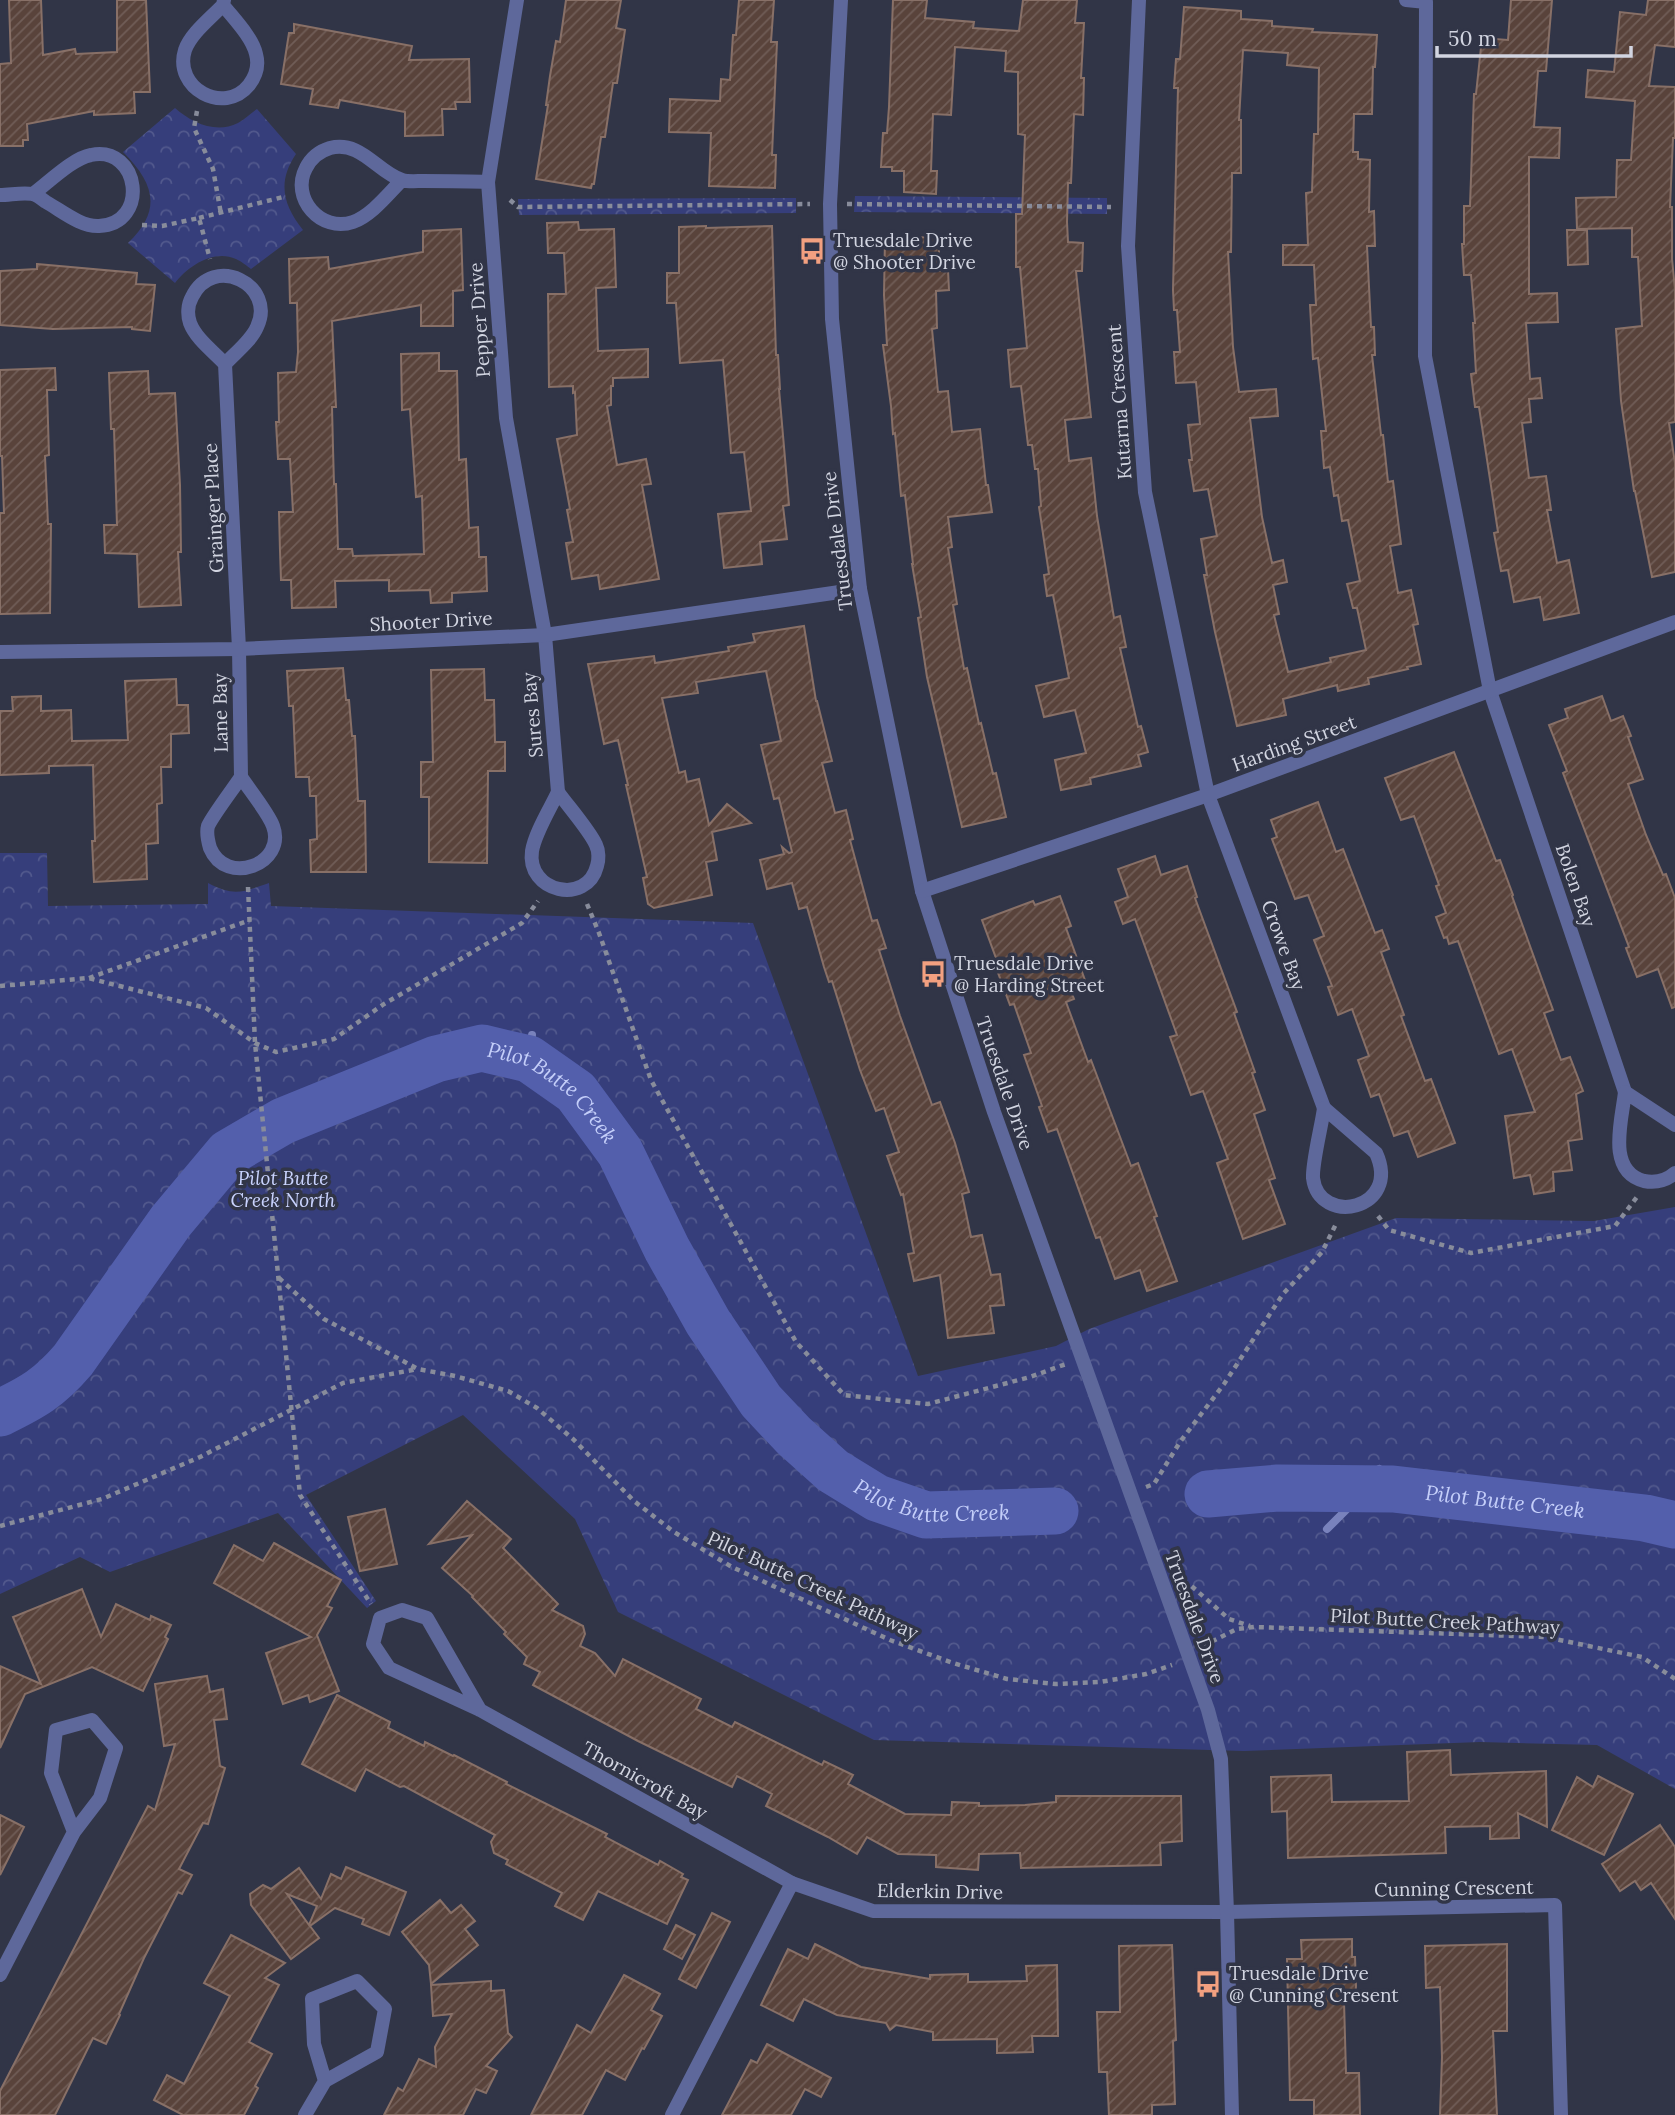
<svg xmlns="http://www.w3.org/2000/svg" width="1675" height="2115" font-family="Lora,serif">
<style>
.park{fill:url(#park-crowns)}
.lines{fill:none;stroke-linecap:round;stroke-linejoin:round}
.stream{stroke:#7982bc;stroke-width:8}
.river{stroke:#535fac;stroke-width:47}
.building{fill:url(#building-hatch);stroke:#887067;stroke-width:2;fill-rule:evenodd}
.path{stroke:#888c9b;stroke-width:4.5;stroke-dasharray:5 5;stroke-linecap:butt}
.minor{stroke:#5e689b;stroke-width:14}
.tertiary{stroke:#5e689b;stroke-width:14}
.labels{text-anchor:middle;stroke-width:7;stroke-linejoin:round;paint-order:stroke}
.poi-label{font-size:19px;fill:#d2d5e1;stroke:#313547;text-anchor:start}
.street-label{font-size:19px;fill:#d2d5e1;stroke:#313547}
.park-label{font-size:19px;font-style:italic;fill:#c9d3fe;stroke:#313547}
.water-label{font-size:21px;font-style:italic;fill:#c4cef9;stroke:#313547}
</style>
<defs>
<pattern id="park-crowns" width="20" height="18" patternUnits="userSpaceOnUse" patternTransform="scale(1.75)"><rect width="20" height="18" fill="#363e7b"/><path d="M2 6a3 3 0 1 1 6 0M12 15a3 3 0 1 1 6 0" fill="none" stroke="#52598d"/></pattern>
<pattern id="building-hatch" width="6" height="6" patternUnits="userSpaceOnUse" patternTransform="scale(1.75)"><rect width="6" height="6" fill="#59433b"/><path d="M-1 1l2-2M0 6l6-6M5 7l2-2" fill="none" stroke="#705d57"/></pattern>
</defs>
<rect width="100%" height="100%" fill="#313547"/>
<g class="park">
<path d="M175 108C192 123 216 134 238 123 245 119 251 113 257 109L296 154C277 182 283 205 303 230L251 269C247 266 241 261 236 259 214 249 188 266 175 283L128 243C163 210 154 183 123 152Z"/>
<path d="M855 196 1107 198V214L854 212Z"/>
<path d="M796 198V213L519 215 518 199Z"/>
<path d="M0 853H47L48 906 208 904V883C235 897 242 892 269 883L271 906 753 923 918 1376 1056 1346 1089 1329 1396 1218 1594 1221 1675 1207V1789L1597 1745 1480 1742 1244 1751 874 1740 618 1612 575 1519 463 1415 306 1495 376 1601 367 1608 278 1513 110 1572 80 1557 0 1594Z"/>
</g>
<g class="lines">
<g class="stream">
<path d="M532 1035C530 1046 529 1053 535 1063"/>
<path d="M1379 1469 1385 1481 1393 1489"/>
<path d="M1327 1529 1350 1506 1378 1488"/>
</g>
<g class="river">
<path id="s1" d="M0 1413C33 1397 49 1388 73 1360L171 1221 228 1153 283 1121 436 1059 482 1048 529 1059 576 1092 620 1152 667 1249 708 1322 761 1401 794 1436 833 1471 877 1498 926 1515 1055 1511"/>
<path id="s2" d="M1208 1494 1278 1488 1393 1489 1645 1518 1675 1525"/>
</g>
</g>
<g class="building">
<path d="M9 0H41L43 55 75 49 76 54 117 52V0H146L150 92H134L135 113 94 115V111L27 124 28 140H23V146H0V64L11 63Z"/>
<path d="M566 0H621L616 28 625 30 617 83H613L605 137H601L594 184H592L591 188 536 179 548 105H546L550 76 556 41 560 42Z"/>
<path d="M739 0H774L771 42H777L772 155H776L775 188 709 186 711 133 669 132 670 99 720 101 721 79 730 80 733 35H736Z"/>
<path d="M893 0H927L925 18 974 22 973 28 1019 31 1023 0H1077L1075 23H1084L1081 78H1084L1083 115 1074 114 1071 183H1068L1067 222 1068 242 1083 243 1082 271H1076L1091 417 1065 420 1069 461 1091 458 1097 516 1114 618 1120 616 1126 647 1120 648 1138 727 1141 726 1148 752 1138 755 1141 766 1090 778 1091 784 1061 790 1055 760 1086 753 1075 710 1044 717 1036 686 1069 678 1053 595 1047 596 1044 575 1049 574 1039 507 1041 506 1038 469H1035L1032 445H1028L1021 386 1011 387 1008 350 1027 348 1020 267H1016V214H1022L1025 135 1018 134V72L1005 71 1006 51 955 47 951 115 933 114 931 171H937L936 194 904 192V171H892V167H881L883 133H887L889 107Z"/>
<path d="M1511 0H1552L1546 71H1538L1534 127 1560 128 1559 158 1529 157V294L1557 293 1558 322 1526 323 1530 379 1540 378 1542 398 1529 399 1531 422 1522 423 1529 478 1546 476 1551 510H1547L1557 563 1569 560 1579 613 1544 620 1540 597 1514 602 1508 570 1501 571 1494 533 1498 532 1479 407H1475L1471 374 1476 373 1473 323H1475L1471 275H1464L1462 244H1464V206H1470L1474 94H1476L1482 38 1508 40Z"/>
<path d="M1648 0H1675V47L1655 45 1649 86 1675 87V138H1673L1670 207H1672V259L1675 289V422L1669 423 1675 463V572L1652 577 1635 491H1634L1621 401 1616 329 1642 326 1638 257H1632V228L1577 229 1576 198 1616 197 1617 160H1631L1635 101 1586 97 1588 70 1614 72 1620 12 1646 15Z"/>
<path d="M1184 7 1241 11V19L1272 21V26L1313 29 1312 32 1377 35 1375 67H1373L1372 114H1354L1353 152H1358V159L1370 160 1369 212 1374 211 1375 246H1367L1371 327H1374L1375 355H1372L1381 435H1383L1388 482 1393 481 1401 544 1390 546 1398 593 1411 590 1418 624 1413 625 1421 664 1407 667 1408 669 1368 678 1369 684 1338 691 1337 685 1283 699 1286 715 1237 726 1215 632 1204 575H1207L1201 539 1217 536 1208 489 1194 491 1189 460H1192L1188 425 1200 424 1196 382 1176 383 1174 352H1180L1177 310H1174L1173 290 1178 88H1174L1176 59H1180ZM1243 50 1288 53 1287 65 1319 68 1318 134H1314L1312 192 1306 193 1308 245H1283V265H1314L1316 305H1310L1313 359 1318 358 1326 431H1321L1324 468 1330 467 1334 496 1338 495 1342 521 1348 520 1360 581 1347 584 1353 608H1357L1366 650 1330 658 1331 662 1288 672 1274 615 1279 614 1273 585 1287 582 1283 560 1272 563 1262 517 1250 418 1278 416 1276 389 1239 392 1233 347 1228 252H1231L1232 173H1241V120H1239Z"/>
<path d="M294 24 412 46 409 60 469 59 470 102H455L456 109H442L443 135 405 136V112L340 100 338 108 310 104 313 89 281 84 289 33H294Z"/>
<path d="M578 222 579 230 614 229 616 287 596 288 598 351 648 349V377L613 378V386H611V405L607 406 617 465 646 459 651 484 642 485 659 579 600 589 598 575 572 579 566 543 573 542 567 510 570 509 557 439 577 435 575 392 573 393V386L549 387 548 294H566L564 253H548L547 223Z"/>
<path d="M706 226V228L772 226 776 355H778L780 389H779L789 505 783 506 787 539 760 542 762 564 724 568 718 514 751 511 744 452 731 453 723 360 680 363 676 303H667V273H679V227Z"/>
<path d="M461 229 463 290 453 291V326H421V305L332 321 336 407H332L333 448 334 484H336L338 549H352L353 556 424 554 422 496 416 497 410 409 402 410 401 354 439 353V371H457L459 460 466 459 469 528 478 527 479 557H486L487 591 452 593V602L431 603 430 590 389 591V580L335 581 336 607 292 608 291 580H281L280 551 279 512H293L290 459H278L276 422H279L278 373 296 372 298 352 297 303H290L289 259 328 257 329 269 423 252V231Z"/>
<path d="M1567 230H1587L1588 264 1568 265Z"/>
<path d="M939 237V271L948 270 949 290 936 291 937 328 932 329 938 392 948 391 952 432 980 429 986 485H988L992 512 948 517 952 547 948 548 957 604 953 605 964 669 967 668 979 724 981 723 993 774 996 773 1006 817 962 827 927 677 918 618 921 617 912 564H913L905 495 901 496 895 433 893 434 891 406 883 345H887L884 295 885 238Z"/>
<path d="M37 264 137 273 136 284 155 285 150 331 132 329V327L53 329 0 325V271L37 269Z"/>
<path d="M55 368 56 390H47L49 455 45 456 48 524H51L50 613 0 614V513H4L2 456H0V370Z"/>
<path d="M148 371 149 394 175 393 180 485 181 552H178L181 605 139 607 137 554 105 553 104 525H117L114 429H111L109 373Z"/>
<path d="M804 626 816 701H817L832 761 822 763 835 813 846 810 853 839 850 840 872 921 877 920 886 948 879 950 900 1016 932 1105 940 1102 955 1143 969 1192 962 1194 971 1237 982 1235 991 1275 1000 1274 1004 1305 990 1306 994 1333 948 1338 940 1275 914 1281 908 1254 914 1253 903 1194 901 1195 887 1156 899 1152 884 1108 876 1111 860 1070 832 981 829 982 824 967 807 907 799 909 792 883 767 889 760 860 784 854 782 847 789 853 792 852 779 798 774 799 761 745 781 741 766 671 696 682 698 693 662 698 679 773 685 771 687 782 699 779 709 825 727 804 751 823 712 832 717 860 706 862 712 895 654 908 648 904 643 878 647 877 626 785H628L618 740 604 744 588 664 654 656 655 663 729 651 728 647 755 642 753 634Z"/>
<path d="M343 668 346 700H349L352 736H355L358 801H365L366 872H311L310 840 317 839 316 796H310L309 777H296L293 706H289L287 671Z"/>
<path d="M484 669 485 700H494L495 742H505V771H488L487 863 429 862V797H421V762H433L431 670Z"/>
<path d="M176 679 177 705H188L189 733 171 734V767H161L162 803 157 804 158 843 146 844 147 879 94 882 92 841H95L93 765 49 766V773L0 775V711H13L12 697 41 696V711L71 710 72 741 128 740 125 681Z"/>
<path d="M1602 696 1611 721 1623 716 1631 736 1628 737 1643 779 1628 784 1646 835 1663 875 1666 874 1675 898V1007L1672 1008 1658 969 1637 977 1626 948 1629 947 1563 773 1567 771 1549 725 1568 718 1565 709Z"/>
<path d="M1454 752 1496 861 1500 860 1513 895 1512 896 1553 1010 1544 1013 1561 1060 1570 1057 1583 1091 1576 1094 1582 1139 1568 1141 1572 1170 1553 1172 1554 1191 1534 1194 1530 1175 1514 1178 1505 1116 1535 1112 1512 1049 1499 1054 1458 941 1449 944 1447 937 1444 938 1436 917 1446 913 1436 886 1439 885 1414 816 1401 820 1385 778Z"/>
<path d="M1318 802 1336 852 1343 849 1375 933 1382 930 1389 949 1381 952 1404 1015 1401 1016 1425 1081 1431 1079 1455 1143 1418 1157 1408 1131 1394 1136 1379 1094 1371 1097 1358 1060 1369 1056 1352 1009 1338 1015 1328 987 1332 986 1314 940 1324 936 1308 895 1295 899 1272 839 1277 837 1271 820Z"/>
<path d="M1155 856 1161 875 1187 866 1197 897 1195 898 1237 1012 1234 1013 1255 1072 1252 1073 1265 1110 1254 1114 1275 1178 1269 1180 1285 1224 1243 1239 1217 1163 1228 1159 1203 1091 1191 1095 1170 1037 1177 1035 1135 919 1123 924 1115 902 1128 897 1118 869Z"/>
<path d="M1060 896 1071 926 1066 928 1086 983 1070 989 1074 999 1066 1002 1088 1062 1091 1060 1131 1166 1138 1163 1157 1216 1154 1217 1177 1281 1147 1291 1140 1270 1115 1279 1100 1237 1096 1238 1057 1129 1048 1132 1039 1107 1042 1106 1024 1055 1031 1053 1014 1004 1010 1005 997 970 1000 969 982 920 1033 901 1035 905Z"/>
<path d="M467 1501 511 1539 503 1548 558 1604 552 1610 583 1626 585 1634 580 1646 595 1653 615 1676 623 1659 701 1699 696 1709 732 1727 735 1722 822 1765 824 1761 853 1775 848 1784 905 1814 951 1815 952 1802 979 1803V1806L1025 1805 1056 1802V1796H1181L1182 1841 1160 1843 1161 1865 1021 1868 1020 1853 979 1854 978 1870 936 1867V1855L898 1854 867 1837 857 1854 828 1837 766 1806 772 1794 737 1776 732 1787 638 1741 533 1685 540 1672 524 1664 527 1657 504 1634 506 1632 472 1597 473 1596 442 1568 472 1535 429 1544Z"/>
<path d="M385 1509 397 1564 360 1571 348 1517Z"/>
<path d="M274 1543 341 1580 327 1606 332 1608 317 1635 339 1691 310 1702 308 1695 283 1704 266 1653 311 1637 214 1583 234 1545 263 1561Z"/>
<path d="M82 1589 101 1637 116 1604 150 1620 151 1616 171 1625 165 1637 168 1639 143 1691 92 1667 25 1694 0 1748V1666L41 1684 13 1617Z"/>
<path d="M207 1676 210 1692 223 1689 227 1719 214 1720 220 1766 225 1768 208 1824 203 1823 179 1869 192 1875 182 1894 178 1892 144 1958 119 2014 120 2015 106 2044 93 2038 55 2115H0V2091L148 1806 155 1810 175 1744 164 1746 155 1684Z"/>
<path d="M337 1695 390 1722 388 1728 424 1746 425 1742 453 1756 454 1755 507 1782 506 1784 607 1834 605 1837 658 1865 660 1861 683 1874 681 1877 688 1880 667 1924 598 1891 583 1920 555 1906 562 1893 506 1864 508 1860 494 1853 491 1842 495 1835 404 1786 400 1787 366 1769 355 1791 302 1764Z"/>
<path d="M1450 1750 1451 1775 1546 1771 1547 1827 1518 1813 1519 1838 1490 1839V1826L1445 1827 1446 1853 1288 1858 1287 1811 1272 1812 1271 1777 1331 1775 1332 1802 1409 1801 1407 1752Z"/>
<path d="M1598 1776 1633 1794 1604 1855 1552 1830 1577 1777 1593 1787Z"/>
<path d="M0 1815 24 1827 0 1875Z"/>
<path d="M1660 1825 1675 1847V1919L1651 1883 1641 1890 1635 1881 1620 1891 1602 1864Z"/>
<path d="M346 1867 406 1892 389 1935 362 1924 364 1919 335 1908 310 1926 319 1938 291 1959 251 1905 250 1894 263 1885 271 1889 299 1868 321 1899 331 1874 341 1879ZM287 1894 317 1906 309 1925 304 1918Z"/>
<path d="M440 1900 451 1913 461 1905 475 1921 465 1929 478 1945 431 1984 429 1965 402 1932Z"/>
<path d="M712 1913 730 1922 696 1988 679 1979Z"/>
<path d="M676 1925 695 1935 682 1959 664 1949Z"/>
<path d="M231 1935 285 1963 265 1978 279 1985 249 2042 272 2054 255 2086 258 2088 244 2115H183L154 2100 167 2075 184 2084 230 1996 204 1983Z"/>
<path d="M1352 1939V1957H1355L1356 1986 1355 2001H1344L1346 2073H1359L1360 2115H1314V2100H1290L1287 1959H1302L1301 1940Z"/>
<path d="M815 1944 861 1967 930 1979V1975L968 1974V1982L1027 1981 1026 1966 1057 1965 1058 2036H1032L1033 2052 997 2053V2039L933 2040V2032L896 2025 890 2030 886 2023 837 2015 804 1999 793 2021 761 2005 788 1949 808 1959Z"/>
<path d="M1507 1944V2031H1493L1497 2115H1440L1442 2057 1440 1987 1426 1988 1425 1946Z"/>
<path d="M1172 1945 1176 2040 1173 2041 1175 2104 1152 2105V2115H1109L1107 2072H1099L1097 2012H1120L1119 1946Z"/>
<path d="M624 1975 660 1994 651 2010 662 2016 644 2049 642 2048 625 2080 606 2070 582 2115H531L577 2025 591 2033Z"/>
<path d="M491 1981V1991L504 1990 508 2033 512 2037 486 2066 497 2071 486 2093 476 2089 463 2115H384L398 2088 403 2091 419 2059 436 2067 435 2047 452 2014 433 2016 431 1985Z"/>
<path d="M767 2044 831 2078 821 2097 805 2089 791 2115H722L751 2060 757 2063Z"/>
</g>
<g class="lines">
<g class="path">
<path d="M197 111 194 128 213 169 221 214"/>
<path d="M510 200 518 207 810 204"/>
<path d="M847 204 1111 207"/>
<path d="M199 218 283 197"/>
<path d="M142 225 162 226 199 218 210 259"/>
<path d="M248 887 255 1043 300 1495 371 1604"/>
<path d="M587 904 599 933 651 1080 796 1342 844 1395 928 1404 1030 1377 1066 1364"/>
<path d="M89 978 250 920"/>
<path d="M0 986 88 978 206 1008 255 1043 276 1052 334 1039 384 1004 522 923 538 901"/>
<path d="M1378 1216 1389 1230 1471 1253 1615 1226 1637 1197"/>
<path d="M279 1278 324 1319 418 1369 455 1376 508 1391 537 1408 573 1439 634 1501 674 1532 732 1567 890 1640 953 1663 1007 1679 1056 1684 1100 1682 1146 1674 1172 1665"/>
<path d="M1146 1487 1154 1484 1180 1442 1224 1384 1283 1294 1322 1252 1336 1224"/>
<path d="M0 1526 102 1499 200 1457 343 1383 418 1369"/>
<path d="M1183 1584 1188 1583 1229 1619 1250 1626"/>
<path d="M1203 1646 1237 1629 1254 1627 1545 1637 1642 1657 1675 1679"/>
</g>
<g class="minor">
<path d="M517 0 488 182 506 418 545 635 558 792"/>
<path d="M1139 0 1128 246 1145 492 1208 795 1324 1108"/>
<path d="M1406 0 1426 2 1425 356 1490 691 1625 1092"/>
<path d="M223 5C234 19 252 37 256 54 259 65 256 76 249 85 224 116 173 88 185 50 191 33 211 18 223 5L224 0"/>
<path d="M402 180C388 194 372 215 353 222 321 233 290 198 306 168 311 158 320 151 330 148 361 140 377 172 402 180 408 182 417 181 423 181 445 181 467 181 488 182"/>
<path d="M0 195C10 195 23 192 32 194 37 195 42 199 46 202 62 211 81 227 99 226 150 224 140 145 91 155 73 158 48 183 33 194"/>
<path d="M225 364C235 353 251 341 257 327 277 285 213 253 192 297 188 304 187 314 190 323 196 339 214 352 225 364L239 649 241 777"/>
<path d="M0 652 239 649 545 635 860 589"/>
<path d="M241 777C249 789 269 814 273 826 287 864 226 887 210 848 208 841 206 833 208 826 213 815 233 789 241 777Z"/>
<path d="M558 792C568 806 590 831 596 845 599 851 599 860 597 866 587 906 526 892 532 851 535 833 550 809 558 792Z"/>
<path d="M1324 1108 1376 1153C1402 1210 1319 1227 1313 1178 1312 1163 1322 1124 1324 1108Z"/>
<path d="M1675 1125 1625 1092C1622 1120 1606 1171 1644 1181 1655 1183 1666 1181 1675 1173"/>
<path d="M480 1710 427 1618 402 1610 380 1618 373 1644 389 1668 480 1710 792 1883"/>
<path d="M0 1975 74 1832 100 1798 116 1748 92 1720 56 1730 51 1773 74 1832"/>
<path d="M305 2115 325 2081 377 2052 385 2009 357 1981 312 1999 314 2044 325 2081"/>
<path d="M672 2115 792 1883 873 1911 1227 1912 1555 1905 1561 2115"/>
</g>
<g class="tertiary">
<path d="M841 0 830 204 832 319 860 589 922 891 994 1112 1208 1710 1221 1759 1227 1912 1232 2115"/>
<path d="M922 891 1208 795 1675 622"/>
</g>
</g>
<defs>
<symbol id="bus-bare" viewBox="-9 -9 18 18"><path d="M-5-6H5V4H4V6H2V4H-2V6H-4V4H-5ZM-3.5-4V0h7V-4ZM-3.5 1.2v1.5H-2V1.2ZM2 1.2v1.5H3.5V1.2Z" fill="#f2a080" stroke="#313547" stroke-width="2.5" paint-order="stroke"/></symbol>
</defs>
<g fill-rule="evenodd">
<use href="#bus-bare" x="793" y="232" width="38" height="38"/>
<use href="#bus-bare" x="914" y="955" width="38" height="38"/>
<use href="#bus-bare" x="1189" y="1965" width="38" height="38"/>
</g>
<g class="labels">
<g class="poi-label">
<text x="833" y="247">Truesdale Drive<tspan x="833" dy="22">@ Shooter Drive</tspan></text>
<text x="954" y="970">Truesdale Drive<tspan x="954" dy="22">@ Harding Street</tspan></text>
<text x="1229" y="1980">Truesdale Drive<tspan x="1229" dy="22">@ Cunning Cresent</tspan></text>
</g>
<g class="street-label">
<text transform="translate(479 320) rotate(-94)" y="7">Pepper Drive</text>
<text transform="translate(1119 402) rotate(-94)" y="7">Kutarna Crescent</text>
<text transform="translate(213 508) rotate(-93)" y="7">Grainger Place</text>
<text transform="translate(837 541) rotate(-97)" y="7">Truesdale Drive</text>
<text transform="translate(431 621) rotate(-3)" y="7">Shooter Drive</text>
<text transform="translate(220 713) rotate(-91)" y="7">Lane Bay</text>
<text transform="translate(532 715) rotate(-95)" y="7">Sures Bay</text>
<text transform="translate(1294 743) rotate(-20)" y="7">Harding Street</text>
<text transform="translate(1576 885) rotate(71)" y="7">Bolen Bay</text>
<text transform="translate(1284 945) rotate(70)" y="7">Crowe Bay</text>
<text transform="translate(1005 1083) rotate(71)" y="7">Truesdale Drive</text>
<text transform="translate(813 1585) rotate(25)" y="7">Pilot Butte Creek Pathway</text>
<text transform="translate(1195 1617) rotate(70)" y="7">Truesdale Drive</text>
<text transform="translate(1445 1621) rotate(3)" y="7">Pilot Butte Creek Pathway</text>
<text transform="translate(645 1780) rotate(29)" y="7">Thornicroft Bay</text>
<text transform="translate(1454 1888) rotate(-1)" y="7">Cunning Crescent</text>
<text transform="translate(940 1891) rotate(1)" y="7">Elderkin Drive</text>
</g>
<g class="park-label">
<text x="283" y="1185">Pilot Butte<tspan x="283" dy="22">Creek North</tspan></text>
</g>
<g class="water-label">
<text dy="7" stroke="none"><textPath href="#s1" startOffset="712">Pilot Butte Creek</textPath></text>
<text dy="7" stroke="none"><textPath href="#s1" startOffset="1300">Pilot Butte Creek</textPath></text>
<text dy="7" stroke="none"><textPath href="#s2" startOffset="298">Pilot Butte Creek</textPath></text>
</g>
</g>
<path d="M1437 46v10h194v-10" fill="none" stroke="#d2d5e1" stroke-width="3.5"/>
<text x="1448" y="46" font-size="21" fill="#d2d5e1" stroke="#313547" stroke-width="5" paint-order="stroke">50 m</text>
</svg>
